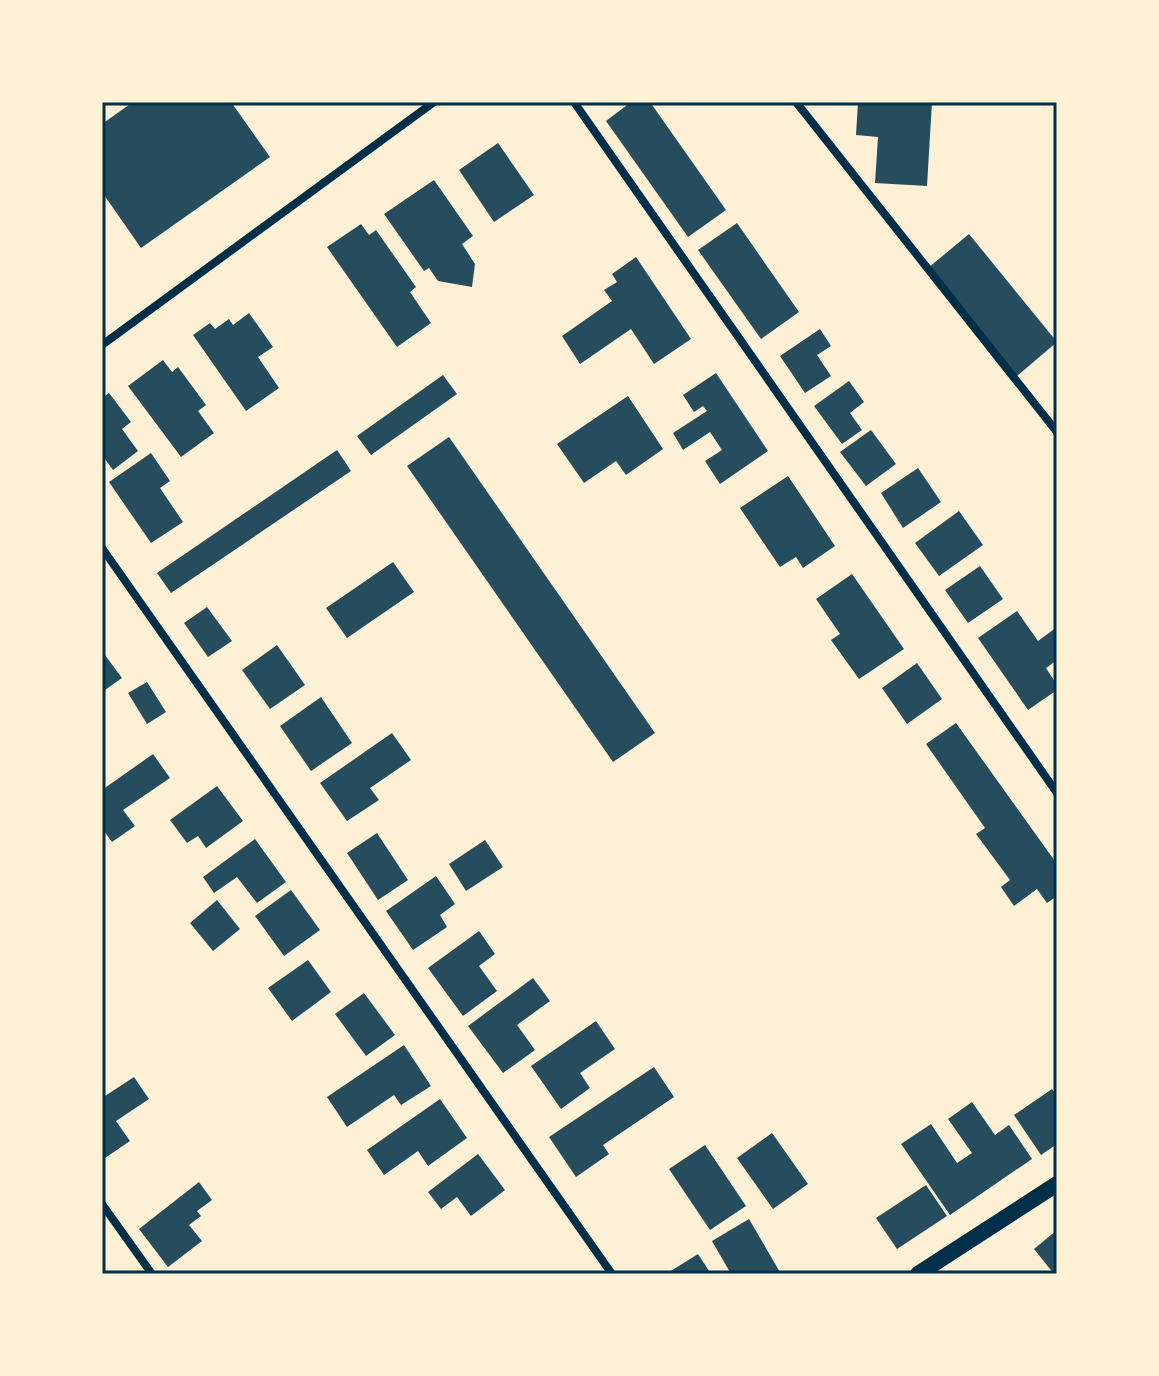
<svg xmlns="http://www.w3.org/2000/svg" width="1159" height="1376" font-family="'PT Sans',sans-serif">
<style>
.building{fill:#264d5e}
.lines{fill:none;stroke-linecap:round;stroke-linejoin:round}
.minor{stroke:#003049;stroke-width:8}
.secondary{stroke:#003049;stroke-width:16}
.neatline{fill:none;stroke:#003049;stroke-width:3}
</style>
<rect width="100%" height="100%" fill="#fdf0d5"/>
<g class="building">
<path d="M133 102H231L270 157 141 248 102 192V124Z"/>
<path d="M631 102H650L726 210 688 237 606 121Z"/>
<path d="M858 102H932L927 186 875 183 878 137 856 135Z"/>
<path d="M498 143 534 195 494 222 459 170Z"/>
<path d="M434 180 473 236 462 244 475 264 472 287 438 281 429 268 424 271 384 214Z"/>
<path d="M737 223 799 312 761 339 698 250Z"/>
<path d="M361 224 369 235 376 230 416 287 410 292 431 323 397 347 327 247Z"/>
<path d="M969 234 1057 342 1017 376 928 268Z"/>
<path d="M636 257 691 339 654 364 631 329 580 364 562 336 612 301 604 290 617 282 612 274Z"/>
<path d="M249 313 273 347 258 357 279 388 246 411 193 335 210 323 215 329 229 319 233 325Z"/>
<path d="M820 329 831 346 817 355 831 376 805 393 780 356Z"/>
<path d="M163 360 172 372 178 367 206 405 198 411 214 433 181 457 128 386Z"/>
<path d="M716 373 768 451 720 484 705 461 722 450 710 432 683 450 673 433 707 411 703 406 694 412 683 395Z"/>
<path d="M443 375 457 394 371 455 357 436Z"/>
<path d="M849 381 864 402 850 413 862 430 842 444 814 406Z"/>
<path d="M109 393 131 422 122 429 138 451 113 470 102 455V398Z"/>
<path d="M628 396 663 449 626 475 616 461 584 483 557 444Z"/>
<path d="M871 430 896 464 866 486 840 452Z"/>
<path d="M449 437 655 733 613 762 407 466Z"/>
<path d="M337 450 351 471 171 593 157 573Z"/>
<path d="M151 453 170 481 160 488 183 522 151 543 109 482Z"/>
<path d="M918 468 941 502 903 528 881 493Z"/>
<path d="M788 476 835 546 803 568 796 557 780 567 740 508Z"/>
<path d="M959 511 983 545 939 576 915 543Z"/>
<path d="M393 562 414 592 347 638 326 608Z"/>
<path d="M980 566 1003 599 968 623 945 590Z"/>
<path d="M852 574 904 649 859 679 831 640 840 634 816 599Z"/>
<path d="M207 607 232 641 208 657 184 623Z"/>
<path d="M1017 611 1038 641 1057 627V660L1046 668 1057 685V690L1028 710 978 638Z"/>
<path d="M277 645 305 685 270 709 242 670Z"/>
<path d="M102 651 122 678 102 692Z"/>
<path d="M917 663 942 699 907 724 882 688Z"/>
<path d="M147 682 166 712 147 724 128 693Z"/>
<path d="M321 697 352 743 311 771 280 726Z"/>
<path d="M956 723 1057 864V896L1047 903 1037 889 1014 906 1001 887 1010 880 976 834 985 828 926 744Z"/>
<path d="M392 733 411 760 370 788 379 800 347 821 320 783Z"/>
<path d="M153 754 170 778 123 810 135 826 112 842 102 828V790Z"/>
<path d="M217 786 243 821 206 848 198 836 187 843 170 820Z"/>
<path d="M377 833 408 880 378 900 347 853Z"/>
<path d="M255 839 286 882 257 903 237 877 214 893 203 877Z"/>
<path d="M485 840 503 867 466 891 449 864Z"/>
<path d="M436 876 455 904 440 915 447 927 413 950 386 911Z"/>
<path d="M291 890 320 930 284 956 255 916Z"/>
<path d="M217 900 240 929 213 951 190 923Z"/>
<path d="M479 931 495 954 479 966 497 991 463 1016 428 968Z"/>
<path d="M308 960 331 992 292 1021 268 988Z"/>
<path d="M533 978 550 1001 517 1025 535 1050 503 1073 468 1026Z"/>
<path d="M364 993 395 1035 366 1056 335 1014Z"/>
<path d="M596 1021 615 1049 580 1073 590 1088 561 1109 531 1066Z"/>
<path d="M404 1045 431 1086 401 1105 394 1095 347 1127 327 1097Z"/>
<path d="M654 1067 674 1097 603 1145 609 1154 576 1177 549 1137Z"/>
<path d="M134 1077 149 1099 116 1121 130 1141 102 1160V1098Z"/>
<path d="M1052 1089 1057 1096V1144L1041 1155 1014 1115Z"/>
<path d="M440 1099 467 1138 428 1166 418 1151 384 1175 367 1150Z"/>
<path d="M972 1102 995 1135 1009 1125 1032 1159 950 1215 901 1144 931 1124 957 1163 972 1153 948 1119Z"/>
<path d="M772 1133 808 1184 773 1209 737 1158Z"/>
<path d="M705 1145 746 1206 710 1230 669 1169Z"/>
<path d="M478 1154 505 1190 471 1216 457 1197 441 1209 428 1192Z"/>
<path d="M199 1182 212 1200 197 1211 201 1216 189 1225 202 1241 168 1267 139 1229Z"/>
<path d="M926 1185 947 1216 897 1249 876 1218Z"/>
<path d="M749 1219 781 1274H731L712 1241Z"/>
<path d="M1057 1230V1274H1054L1034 1249Z"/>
<path d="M698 1254 711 1274H666Z"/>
</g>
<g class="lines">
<g class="minor">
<path d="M574 102 1057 793"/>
<path d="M796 102 1057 432"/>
<path d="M102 345 434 102"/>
<path d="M102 548 612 1274"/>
<path d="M102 1204 152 1274"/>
</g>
<path class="secondary" d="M918 1274 1057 1184"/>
</g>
<rect width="1159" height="1376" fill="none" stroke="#fdf0d5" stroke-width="208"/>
<rect x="104" y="104" width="951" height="1168" class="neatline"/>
</svg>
